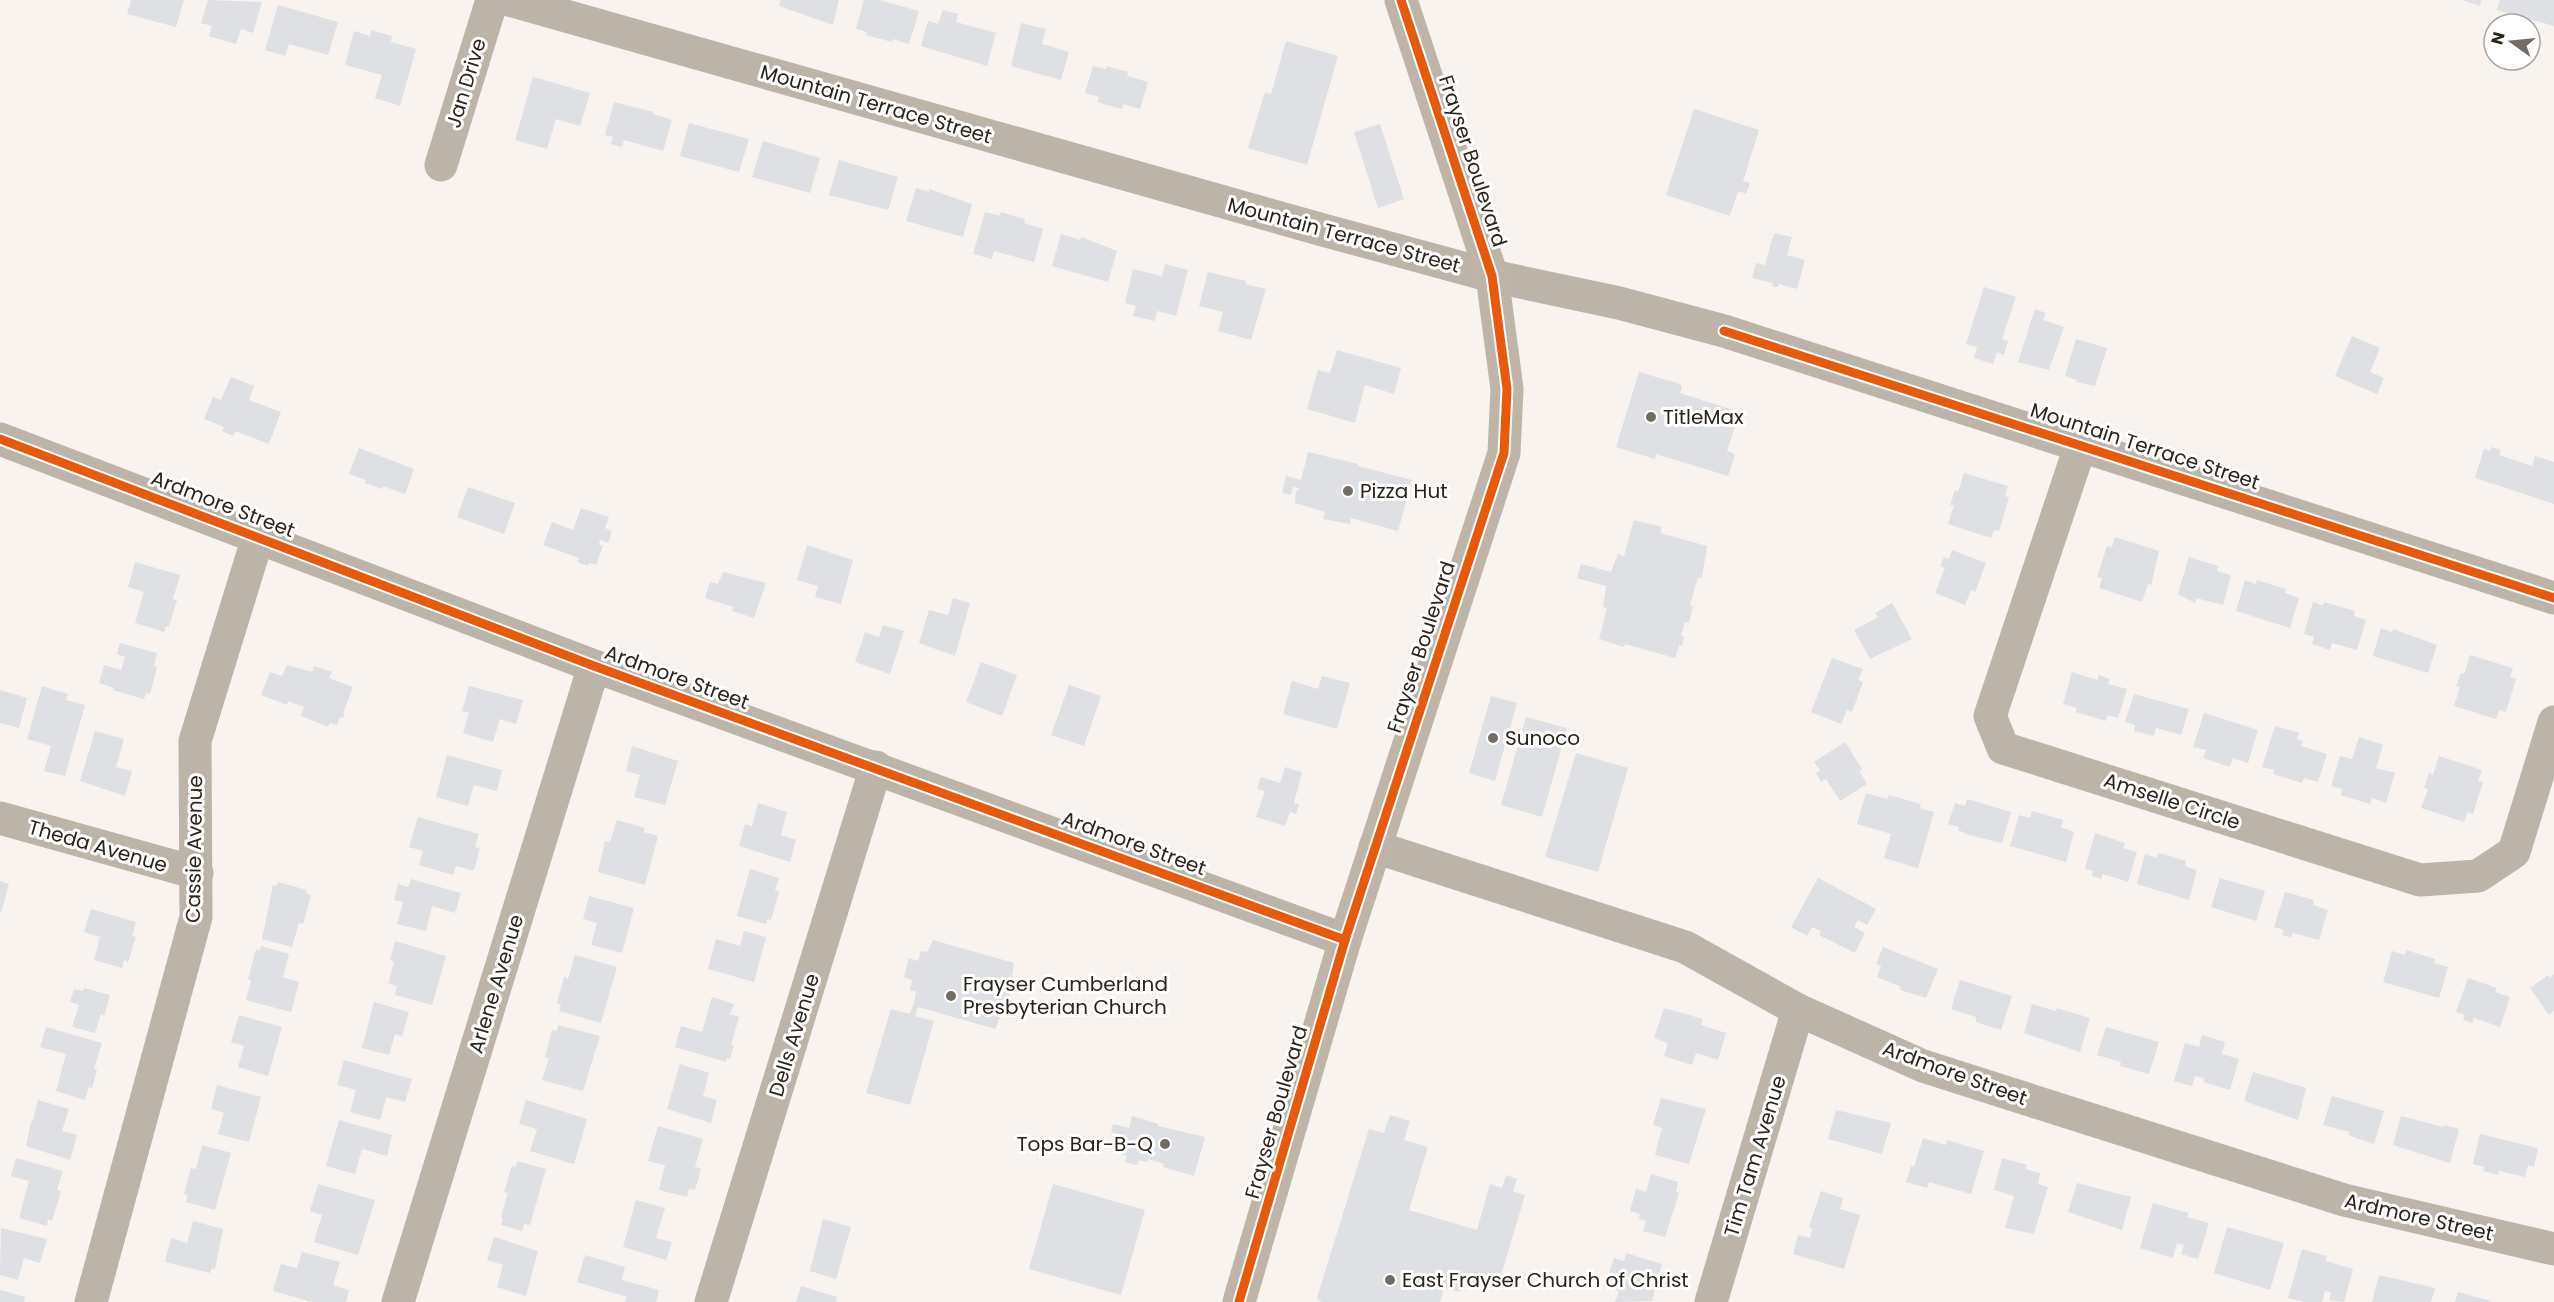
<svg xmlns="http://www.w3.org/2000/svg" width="2554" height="1302" font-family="Poppins,sans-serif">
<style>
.building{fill:#dfe0e3}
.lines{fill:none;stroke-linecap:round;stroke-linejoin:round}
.minor{stroke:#bcb3a9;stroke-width:33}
.major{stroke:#beb4a8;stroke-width:33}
.cycleway-casing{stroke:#fff;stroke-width:13}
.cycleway{stroke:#e8590c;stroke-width:9}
.poi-dot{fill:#736c64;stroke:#fff;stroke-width:2}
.labels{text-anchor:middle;stroke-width:6;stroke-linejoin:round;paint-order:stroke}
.street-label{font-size:20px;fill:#2b241a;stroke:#fff}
.poi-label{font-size:20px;fill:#2b241a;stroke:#fff;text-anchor:start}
</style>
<rect width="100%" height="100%" fill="#f8f3ee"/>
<g class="building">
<path d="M131 0H184L176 27 127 14Z"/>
<path d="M208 0 262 2 253 33 241 29 236 44 209 36 212 26 201 23Z"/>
<path d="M781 0H839L833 25 779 6Z"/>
<path d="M864 0H879L919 11 909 44 893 39 892 42 866 35 867 32 856 29Z"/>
<path d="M2462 0H2481L2480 6Z"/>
<path d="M2500 0H2554V26L2497 10Z"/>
<path d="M278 5 338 22 328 55 289 44 285 56 265 50Z"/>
<path d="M943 10 958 14 956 22 996 33 987 66 921 46 928 21 938 24Z"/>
<path d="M1021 23 1046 29 1042 44 1069 52 1061 80 1011 66Z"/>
<path d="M371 30 392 36 391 42 416 49 400 106 375 98 382 75 345 65 354 31 370 36Z"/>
<path d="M1286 41 1338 56 1307 165 1248 148 1265 92 1271 94Z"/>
<path d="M1093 66 1106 69V66L1128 72 1127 76 1148 82 1140 109 1123 104 1122 109 1097 102 1099 97 1085 93Z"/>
<path d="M533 77 590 93 580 126 556 119 547 149 515 140Z"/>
<path d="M614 102 654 112 653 114 672 120 663 151 624 140 622 147 611 144 613 137 605 135Z"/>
<path d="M1694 109 1759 130 1743 181 1750 183 1746 194 1738 191 1730 216 1666 195Z"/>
<path d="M689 123 749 139 739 172 680 156Z"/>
<path d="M1380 124 1404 199 1378 208 1354 132Z"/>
<path d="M763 141 820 158 810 193 752 177Z"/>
<path d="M839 160 898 177 888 210 829 195Z"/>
<path d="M916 188 929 192V189L972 204 963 237 906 221Z"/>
<path d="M985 212 1000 216 1001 212 1025 219 1024 223 1043 229 1034 262 994 251 992 259 973 254Z"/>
<path d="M1774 233 1792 237 1787 255 1805 260 1797 289 1779 284 1778 287 1772 286 1773 283 1752 278 1756 263 1765 265Z"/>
<path d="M1061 234 1080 240 1081 237 1117 251 1108 282 1052 266Z"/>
<path d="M1165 264 1188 270 1176 316 1157 311 1155 321 1133 316 1136 306 1125 303 1133 269 1162 276Z"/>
<path d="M1208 272 1246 281 1245 284 1266 289 1251 340 1218 331 1223 312 1199 306Z"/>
<path d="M1984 287 2016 297 2002 339 2008 341 2004 355 1997 352 1993 364 1974 358 1977 347 1966 344Z"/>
<path d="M2035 309 2046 313 2043 320 2064 327 2049 370 2018 362Z"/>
<path d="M2352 336 2380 348 2370 372 2384 378 2377 394 2335 376Z"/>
<path d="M2076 339 2107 348 2095 386 2076 382 2077 380 2065 376Z"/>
<path d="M1337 350 1401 368 1394 394 1365 385 1355 423 1307 409 1318 370 1330 373Z"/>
<path d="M1639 372 1680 384 1682 387 1680 393 1740 412 1727 451 1735 454 1728 476 1656 454 1655 459 1616 447Z"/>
<path d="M231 377 254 386 249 400 281 412 269 444 235 431 233 436 222 431 224 427 204 419 213 397 221 400Z"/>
<path d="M2491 447 2501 450 2499 455 2532 466 2535 456 2554 462V504L2475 478 2484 449 2490 451Z"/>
<path d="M359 448 414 469 405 494 383 486 382 489 365 483 366 480 349 474Z"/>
<path d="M1308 452 1358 464V466L1412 480 1398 531 1351 518 1350 524 1323 519 1325 512 1295 503 1296 490 1298 491 1299 488 1293 487 1291 495 1282 493 1286 476 1301 480Z"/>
<path d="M1964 473 2008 486 2005 496 2009 497 1999 531 1994 530 1991 538 1948 524 1954 505H1950L1955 490 1958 492Z"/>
<path d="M468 487 515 503 504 534 457 517Z"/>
<path d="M581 508 609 517 605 528 612 531 608 543 600 540 599 545 603 546 596 565 589 563 588 566 577 562 579 558 543 545 552 522 573 530Z"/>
<path d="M1634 520 1662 527 1660 533 1707 546 1702 578 1698 577 1690 605 1693 606 1689 623 1685 622 1681 636 1684 637 1682 646 1679 645 1675 658 1625 644 1624 647 1599 639 1607 608 1603 607 1606 586 1577 578 1581 564 1611 572 1618 554 1624 556Z"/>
<path d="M2115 537 2159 551 2151 585 2148 584 2142 602 2099 588 2102 578 2097 577 2107 546 2112 547Z"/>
<path d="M807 545 853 560 841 604 815 597 818 586 797 580Z"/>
<path d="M1952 550 1986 563 1975 592 1971 590 1965 605 1935 593 1945 568 1940 566 1944 557 1949 559Z"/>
<path d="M2189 557 2218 566 2217 571 2231 575 2223 605 2196 598 2195 603 2178 594Z"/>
<path d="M135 562 180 575 173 599 177 600 169 627 166 626 164 632 135 623 144 592 128 587Z"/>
<path d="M723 572 766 583 754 618 732 611 733 607 705 598 710 582 718 584Z"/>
<path d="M2245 580 2256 584 2257 580 2286 589 2285 593 2299 598 2290 628 2236 611Z"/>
<path d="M953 598 970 603 955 656 919 643 929 610 948 615Z"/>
<path d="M2313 602 2323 605 2324 602 2355 611 2354 616 2366 620 2357 650 2332 643 2330 650 2312 644 2314 637 2304 634Z"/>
<path d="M1892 603 1912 639 1870 659 1854 630 1878 617 1875 613Z"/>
<path d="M883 625 904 631 890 674 855 662 865 632 879 637Z"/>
<path d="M2381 628 2392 632 2393 629 2437 645 2428 673 2373 656Z"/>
<path d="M120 643 157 653 154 666 157 667 150 694 146 693 144 699 113 690 114 688 99 683 104 665 121 670 125 657 117 654Z"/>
<path d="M2470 655 2513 668 2510 677 2516 679 2506 712 2499 710 2496 719 2454 706 2460 687 2456 686 2461 673 2464 674Z"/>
<path d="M1832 658 1863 669 1858 680 1863 682 1852 712 1847 710 1841 724 1811 712Z"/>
<path d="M981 662 1017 675 1002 716 966 702Z"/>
<path d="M287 665 312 672 314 666 332 672 329 678 353 687 343 713H345L343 718 340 717 337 725 330 723 328 727 301 716 304 707 288 701 287 705 261 695 270 672 282 676Z"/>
<path d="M2072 672 2097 680 2099 675 2110 679 2108 684 2127 689 2118 718 2107 715 2106 721 2076 712 2077 708 2063 704Z"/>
<path d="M1322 676 1350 683 1337 729 1283 714 1292 681 1318 689Z"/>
<path d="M1069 685 1101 696 1084 746 1051 735Z"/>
<path d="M42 686 68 694 66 700 85 705 65 776 44 771 51 746 27 739Z"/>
<path d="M469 686 523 700 516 724 500 719 493 742 463 733 469 713 462 711Z"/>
<path d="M0 690 27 698 19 728 0 723Z"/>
<path d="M2134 694 2189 709 2181 735 2156 728 2154 736 2134 731 2135 725 2125 722Z"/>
<path d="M1491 696 1517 703 1495 781 1469 773Z"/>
<path d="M2204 713 2258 730 2248 763 2233 758 2230 767 2203 758 2206 750 2193 747Z"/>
<path d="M1526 717 1567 728 1542 817 1501 805Z"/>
<path d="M2275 726 2299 733 2297 739 2303 741 2301 746 2327 754 2318 782 2304 778 2302 783 2273 774 2274 770 2262 767Z"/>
<path d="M95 731 124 739 116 767 132 771 125 796 80 781Z"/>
<path d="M2359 737 2383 745 2376 768 2395 773 2386 803 2372 798 2370 804 2341 795 2342 789 2331 786 2340 756 2352 759Z"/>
<path d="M1845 742 1862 769 1859 771 1867 784 1840 801 1826 779 1821 782 1816 773 1820 770 1814 762Z"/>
<path d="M632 746 678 761 665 805 634 797 640 775 626 771Z"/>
<path d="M1576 753 1628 768 1598 872 1545 857Z"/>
<path d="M447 755 502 770 497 791 474 785 468 806 436 797Z"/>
<path d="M2439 756 2482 770 2478 781 2483 782 2473 814 2468 812 2464 822 2421 808 2428 789 2424 788 2429 773 2433 775Z"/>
<path d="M1285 767 1302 772 1294 803 1299 804 1296 814 1290 812 1285 826 1256 817 1265 791 1257 789 1261 777 1280 783Z"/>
<path d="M1866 793 1887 799 1889 795 1921 804 1920 808 1934 812 1918 868 1884 858 1891 834 1857 824Z"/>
<path d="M1967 799 2011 812 2002 843 1969 835 1958 830 1959 827 1948 824 1955 803 1965 806Z"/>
<path d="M758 803 787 812 781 835 796 840 790 862 739 846 745 824 752 826Z"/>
<path d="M2032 811 2063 820 2061 827 2074 832 2066 862 2010 846 2019 815 2030 818Z"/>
<path d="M418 817 479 834 475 847 480 848 474 871 456 866 453 875 419 865 423 851 409 847Z"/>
<path d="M617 820 645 828 644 832 658 836 645 885 598 872 605 841 610 842Z"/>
<path d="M2095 833 2125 843 2123 848 2137 852 2128 882 2103 874 2101 879 2092 876 2093 871 2085 869Z"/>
<path d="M2159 853 2186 861 2185 866 2197 870 2189 900 2137 884 2145 854 2157 858Z"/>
<path d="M750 869 779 878 775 890 779 892 771 920 767 919 766 924 737 916Z"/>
<path d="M1818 878 1876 909 1867 925 1858 920 1854 927 1865 933 1855 953 1819 935 1821 931 1812 927 1807 936 1791 927Z"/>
<path d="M2220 878 2265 891 2256 921 2211 907Z"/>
<path d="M411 879 461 893 455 913 432 906 426 931 397 924 403 902 394 900 398 884 408 887Z"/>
<path d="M0 881 9 884 1 913H0Z"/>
<path d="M278 882 307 890 306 893 311 895 303 924 299 923 292 947 262 939 273 885 277 886Z"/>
<path d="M2285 892 2314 900 2313 905 2328 910 2319 940 2293 933 2291 937 2282 935 2284 930 2274 927Z"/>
<path d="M589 896 634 908 622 953 591 945 597 923 583 919Z"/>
<path d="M91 909 136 922 132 936 136 937 128 962 124 960 122 968 94 960 100 937 84 932Z"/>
<path d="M744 931 766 937 754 982 708 969 716 939 740 946Z"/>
<path d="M933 940 1014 963 1009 998 995 1029 918 1007 915 1016 934 1021 910 1105 866 1093 891 1009 910 1014 914 1003 916 992 910 990 912 980 904 977 909 958 918 961 921 951 927 952Z"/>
<path d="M395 941 446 956 432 1005 395 995 397 986 388 983 394 962 390 960Z"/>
<path d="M261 946 289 954 283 977 299 982 291 1012 246 1000 251 980 248 979 256 949 260 951Z"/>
<path d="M1883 947 1938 969 1926 998 1900 990 1901 987 1877 977 1881 966 1876 964Z"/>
<path d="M2406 950 2435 959 2434 963 2448 967 2439 998 2383 982 2392 951 2405 955Z"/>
<path d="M575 955 617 967 601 1023 559 1011 561 1005 557 1003 564 977 568 979Z"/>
<path d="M2554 974V1011L2549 1015 2530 988 2548 975 2550 978Z"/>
<path d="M2468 978 2497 988 2495 992 2510 997 2500 1027 2474 1018 2472 1023 2463 1020 2465 1015 2456 1012Z"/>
<path d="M1960 980 2012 996 2001 1030 1976 1022V1017L1951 1009Z"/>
<path d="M84 988 110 995 104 1016 101 1014 95 1033 72 1027 79 1005 70 1002 74 989 83 991Z"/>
<path d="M712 997 734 1004 730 1014 739 1017 731 1045H734L730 1059 727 1058 726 1062 675 1047 681 1026 702 1032Z"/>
<path d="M374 1002 409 1012 402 1036 395 1034 389 1055 362 1048Z"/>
<path d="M2032 1004 2056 1011 2057 1008 2090 1018 2080 1052 2024 1033Z"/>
<path d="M1664 1008 1703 1019 1701 1025 1726 1033 1718 1060 1696 1053 1692 1065 1664 1056 1668 1043 1654 1038Z"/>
<path d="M239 1015 282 1027 268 1076 238 1067 244 1046 231 1042Z"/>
<path d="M558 1025 600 1036 583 1091 542 1080 549 1058 545 1057 552 1030 557 1031Z"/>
<path d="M46 1027 102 1043 94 1069 97 1070 92 1088 89 1087 85 1100 56 1091 66 1054 40 1047Z"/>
<path d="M2106 1027 2159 1042 2149 1074 2120 1066 2121 1062 2097 1055Z"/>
<path d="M2202 1035 2225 1042 2222 1054 2239 1059 2230 1090 2203 1082 2204 1078 2195 1076 2192 1086 2174 1081 2185 1043 2199 1047Z"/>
<path d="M344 1060 412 1079 405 1102 386 1097 380 1120 350 1112 356 1090 337 1085Z"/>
<path d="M680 1064 709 1073 703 1096 717 1100 711 1123 667 1109Z"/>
<path d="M2253 1072 2306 1088 2298 1120 2244 1101Z"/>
<path d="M217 1085 261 1097 249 1142 218 1134 224 1113 211 1109Z"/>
<path d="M2332 1096 2384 1111 2374 1144 2348 1135 2349 1132 2323 1125Z"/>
<path d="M1661 1098 1706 1109 1689 1164 1655 1155 1662 1128 1653 1125Z"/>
<path d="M38 1100 69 1109 62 1131 77 1135 70 1160 26 1146 31 1122 32 1123Z"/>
<path d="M526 1100 587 1119 574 1164 530 1151 537 1129 519 1124Z"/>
<path d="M1836 1110 1891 1123 1882 1154 1828 1139Z"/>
<path d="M1390 1115 1410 1121 1404 1140 1428 1147 1409 1210 1477 1230 1490 1184 1502 1188 1506 1175 1517 1179 1513 1191 1525 1195 1497 1289 1464 1280 1460 1292 1444 1288 1440 1302H1321L1317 1298 1369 1129 1384 1133Z"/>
<path d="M1132 1116 1158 1124V1126L1205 1137 1194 1176 1163 1167 1164 1164 1148 1159 1147 1162 1139 1160 1137 1165 1125 1162 1127 1156 1121 1154 1127 1137 1111 1132 1113 1124 1129 1128Z"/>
<path d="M2401 1116 2443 1127 2444 1125 2459 1129 2450 1163 2393 1145Z"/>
<path d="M339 1120 392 1135 387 1156 362 1149 355 1174 326 1166Z"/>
<path d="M658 1126 703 1139 695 1167 701 1169 695 1190 689 1189 687 1197 659 1190 665 1165 648 1161Z"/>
<path d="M2480 1134 2538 1148 2534 1167 2528 1165 2525 1177 2499 1171 2498 1175 2483 1171 2484 1167 2473 1164Z"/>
<path d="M1923 1138 1946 1145 1947 1140 1984 1151 1971 1194 1929 1182 1927 1188 1906 1182 1911 1166 1914 1167Z"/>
<path d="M202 1145 231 1153 215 1210 186 1202 188 1195 184 1194 191 1168 196 1169Z"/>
<path d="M16 1158 63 1171 57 1190 61 1191 52 1221 48 1219 47 1226 19 1218 29 1181 11 1176Z"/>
<path d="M2002 1158 2027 1165 2025 1169 2040 1173 2038 1184 2048 1187 2034 1234 2005 1228 2014 1196 1994 1190Z"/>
<path d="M517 1161 546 1169 530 1225 524 1224 522 1231 501 1225 503 1218 501 1217 508 1193 504 1192 512 1166 516 1167Z"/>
<path d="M1651 1174 1678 1182 1676 1192 1679 1193 1665 1237 1643 1231 1646 1221 1639 1219 1640 1214 1630 1211 1636 1189 1646 1192Z"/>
<path d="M2077 1183 2131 1197 2122 1230 2068 1212Z"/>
<path d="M318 1184 375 1200 358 1255 314 1242 322 1215 310 1211Z"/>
<path d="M1053 1184 1145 1210 1121 1295 1029 1269Z"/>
<path d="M1821 1191 1843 1198 1840 1209 1860 1215 1844 1269 1793 1254 1798 1235 1810 1238 1812 1228 1809 1227Z"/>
<path d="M636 1200 665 1208 656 1238 672 1242 666 1260 623 1247Z"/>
<path d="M2153 1203 2189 1213 2187 1217 2209 1223 2198 1259 2181 1254 2184 1245 2177 1243 2173 1258 2140 1248Z"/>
<path d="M823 1219 851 1227 836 1279 810 1271Z"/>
<path d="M193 1221 223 1229 215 1269 212 1268 210 1273 165 1262 171 1238 187 1243Z"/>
<path d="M2227 1227 2284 1243 2270 1290 2214 1273Z"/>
<path d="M1 1228 47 1239 40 1263 24 1258 18 1280 0 1275Z"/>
<path d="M494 1237 538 1251 526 1296 497 1287 503 1265 487 1260Z"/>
<path d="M2302 1249 2327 1256 2326 1261 2353 1269 2344 1302 2329 1300 2331 1292 2325 1291 2322 1302H2304L2288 1298Z"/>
<path d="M302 1252 340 1262 333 1285 349 1290 346 1302H312L273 1291 281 1264 297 1268Z"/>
<path d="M1626 1253 1662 1264 1652 1301 1615 1302 1619 1291 1605 1287 1614 1258 1624 1261Z"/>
<path d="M585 1255 625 1267 622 1280 659 1290 656 1302H625L627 1297 577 1282Z"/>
<path d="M2379 1275 2435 1288 2431 1302H2372Z"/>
<path d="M801 1286 837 1297 836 1302H796Z"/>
<path d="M0 1290 25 1297 24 1302H0Z"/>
<path d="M2458 1292 2491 1301V1302H2455Z"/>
</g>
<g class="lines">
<g class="minor">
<path d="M509 0 1323 230 1492 276 1619 303 1724 331 2554 598"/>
<path d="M441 165 492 0"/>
<path d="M0 439 594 666 1345 940"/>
<path d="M2081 444 1990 716 2003 748 2420 880 2478 876 2514 852 2554 722"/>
<path d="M0 818 197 873"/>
<path d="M1375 847 1685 947 1798 1010 1923 1066 2344 1200 2554 1249"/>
<path d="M91 1302 196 917 195 741 258 537"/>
<path d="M398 1302 594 666"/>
<path d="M711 1302 876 767"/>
<path d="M1711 1302 1798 1010"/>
</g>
<path class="major" d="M1239 1302 1345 940 1504 453 1507 389 1492 276 1401 0"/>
<defs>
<g id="cycleway">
<path d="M1724 331 2554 598"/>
<path d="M0 439 594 666 1345 940"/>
<path d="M1239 1302 1345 940 1504 453 1507 389 1492 276 1401 0"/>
</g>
</defs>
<use href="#cycleway" class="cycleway-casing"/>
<use href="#cycleway" class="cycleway"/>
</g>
<g class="poi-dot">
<circle cx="1651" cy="417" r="6"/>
<circle cx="1348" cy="491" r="6"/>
<circle cx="1493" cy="738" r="6"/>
<circle cx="951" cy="996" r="6"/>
<circle cx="1165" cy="1144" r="6"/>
<circle cx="1390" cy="1280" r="6"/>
</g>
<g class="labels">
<g class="street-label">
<text transform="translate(466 83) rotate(-73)" y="7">Jan Drive</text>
<text transform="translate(876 104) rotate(16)" y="7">Mountain Terrace Street</text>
<text transform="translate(1473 161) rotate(72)" y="7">Frayser Boulevard</text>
<text transform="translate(1344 235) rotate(15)" y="7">Mountain Terrace Street</text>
<text transform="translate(2145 446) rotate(18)" y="7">Mountain Terrace Street</text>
<text transform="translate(223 504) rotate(21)" y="7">Ardmore Street</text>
<text transform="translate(1421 647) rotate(-72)" y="7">Frayser Boulevard</text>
<text transform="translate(677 677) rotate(20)" y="7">Ardmore Street</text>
<text transform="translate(2172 801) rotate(18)" y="7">Amselle Circle</text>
<text transform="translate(1134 843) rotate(20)" y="7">Ardmore Street</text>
<text transform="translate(98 846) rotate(16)" y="7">Theda Avenue</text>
<text transform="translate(194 849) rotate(-89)" y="7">Cassie Avenue</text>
<text transform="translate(496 984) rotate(-73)" y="7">Arlene Avenue</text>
<text transform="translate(794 1035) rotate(-73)" y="7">Dells Avenue</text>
<text transform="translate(1955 1073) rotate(20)" y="7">Ardmore Street</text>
<text transform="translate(1276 1112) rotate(-74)" y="7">Frayser Boulevard</text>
<text transform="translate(1755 1156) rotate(-73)" y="7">Tim Tam Avenue</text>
<text transform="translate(2419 1217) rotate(13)" y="7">Ardmore Street</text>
</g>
<g class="poi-label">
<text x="1663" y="424">TitleMax</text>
<text x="1360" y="498">Pizza Hut</text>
<text x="1505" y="745">Sunoco</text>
<text x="963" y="991">Frayser Cumberland<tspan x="963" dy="23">Presbyterian Church</tspan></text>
<text x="1153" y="1151" text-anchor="end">Tops Bar-B-Q</text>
<text x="1402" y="1287">East Frayser Church of Christ</text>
</g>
</g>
<g transform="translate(2512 42) rotate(285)"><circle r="28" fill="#ffffff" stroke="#aaa7a3" stroke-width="1.5"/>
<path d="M0-4.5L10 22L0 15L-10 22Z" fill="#736c64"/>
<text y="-9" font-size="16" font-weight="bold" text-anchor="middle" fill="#2b241a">N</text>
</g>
</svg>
